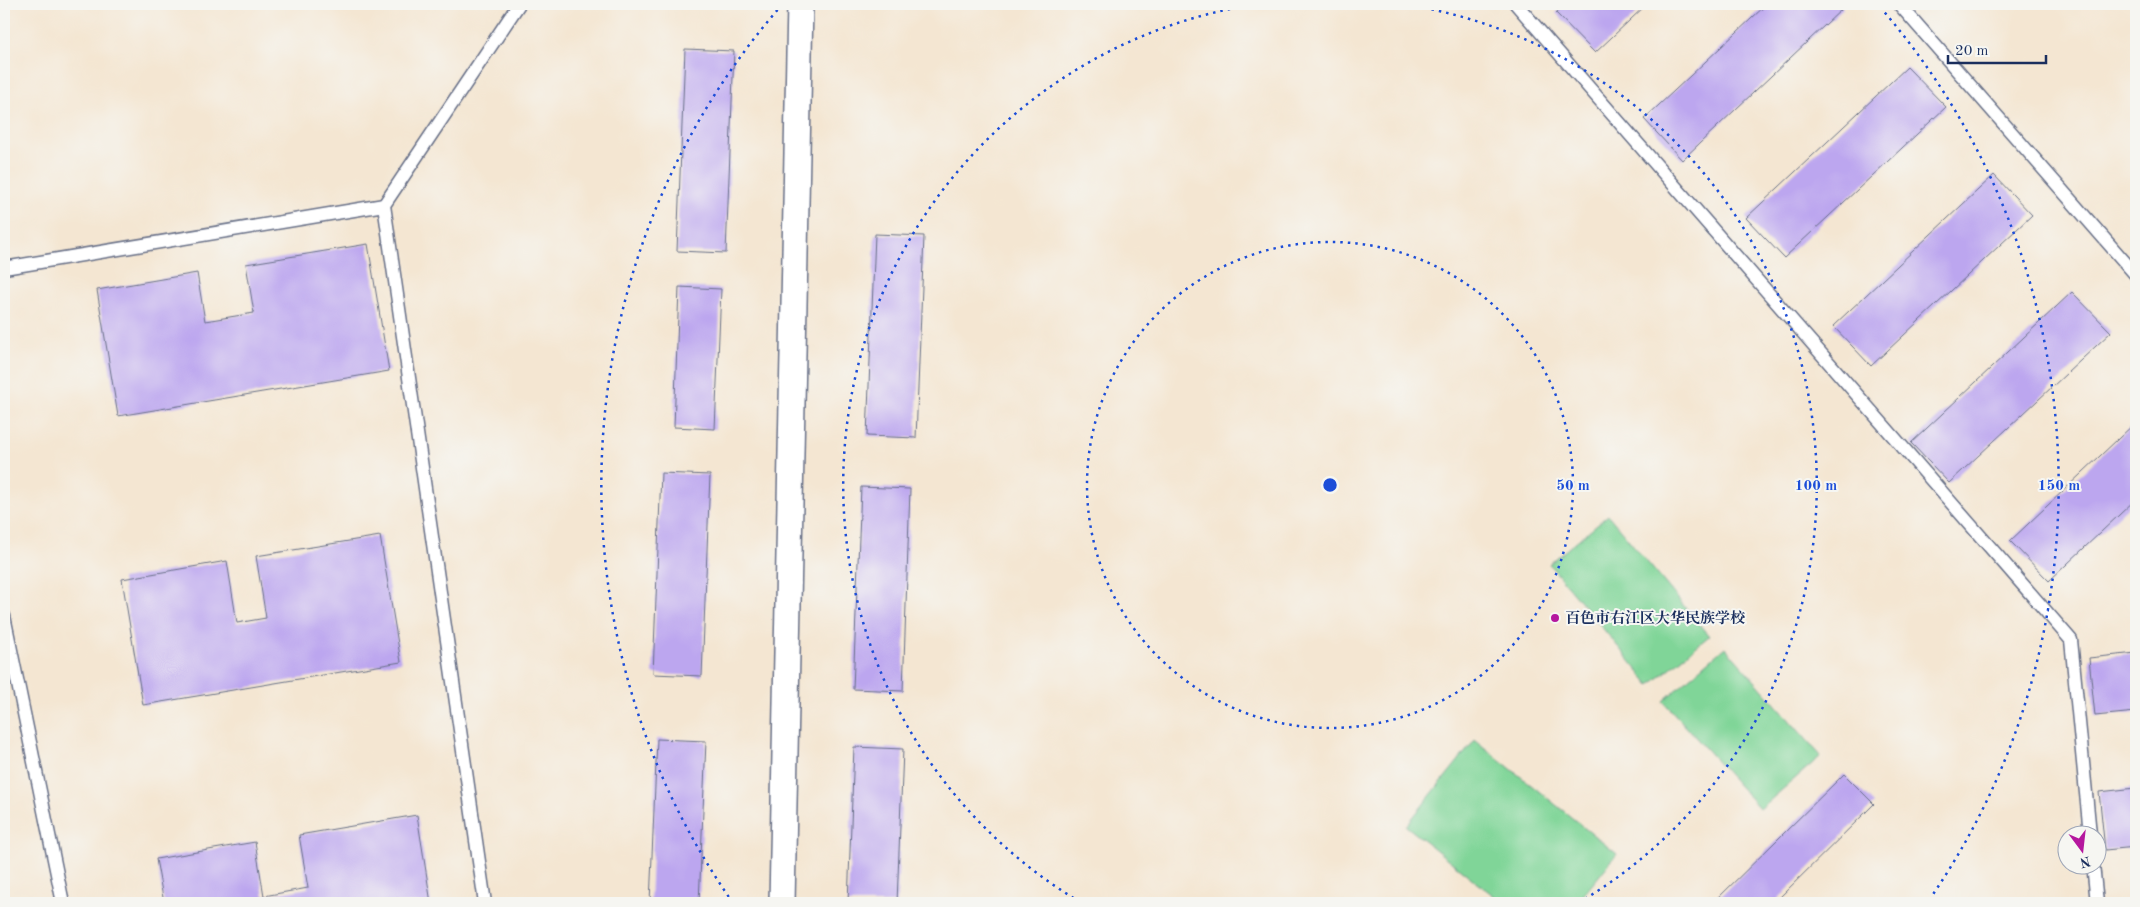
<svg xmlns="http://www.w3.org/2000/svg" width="2140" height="907" font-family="'Old Standard TT','Noto Serif SC',serif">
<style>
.green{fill:#80d598;stroke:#4e827b}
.building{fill:#bca6ef}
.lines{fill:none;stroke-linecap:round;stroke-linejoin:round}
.service-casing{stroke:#676f87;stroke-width:15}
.minor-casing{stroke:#676f87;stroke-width:28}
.service{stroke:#fff;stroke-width:12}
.minor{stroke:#fff;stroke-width:25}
.ring{fill:none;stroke:#1d4ed8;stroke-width:2.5;stroke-dasharray:2.5 5}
.poi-dot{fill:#b5179e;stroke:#f6f6f2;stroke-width:2}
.labels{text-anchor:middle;stroke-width:4;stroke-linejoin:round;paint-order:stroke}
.poi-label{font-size:15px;font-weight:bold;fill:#1b2f5e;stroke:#f6f6f2;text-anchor:start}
.centre{fill:#1d4ed8;stroke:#f6f6f2;stroke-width:2.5}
.ring-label{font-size:15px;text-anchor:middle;font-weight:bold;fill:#1d4ed8;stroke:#f6f6f2;stroke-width:4;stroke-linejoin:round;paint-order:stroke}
</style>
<rect width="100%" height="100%" fill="#f6f6f2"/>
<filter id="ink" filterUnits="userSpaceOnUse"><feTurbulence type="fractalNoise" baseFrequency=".02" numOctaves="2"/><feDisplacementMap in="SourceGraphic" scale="10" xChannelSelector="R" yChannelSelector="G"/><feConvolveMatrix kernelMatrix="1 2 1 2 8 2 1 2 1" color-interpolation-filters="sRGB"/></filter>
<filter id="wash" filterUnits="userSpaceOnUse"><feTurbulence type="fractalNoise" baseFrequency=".0096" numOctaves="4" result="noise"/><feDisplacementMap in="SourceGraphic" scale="20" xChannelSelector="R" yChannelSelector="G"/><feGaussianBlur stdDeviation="1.12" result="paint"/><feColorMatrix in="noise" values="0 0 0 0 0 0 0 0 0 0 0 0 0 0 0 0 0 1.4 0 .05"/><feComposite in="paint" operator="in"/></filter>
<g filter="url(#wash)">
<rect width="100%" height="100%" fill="#f4e6d2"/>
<g class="green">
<path d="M1608 515 1709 636 1650 685 1549 564Z"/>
<path d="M1725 647 1821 756 1760 809 1663 701Z"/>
<path d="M1475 740 1617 854 1577 903H1503L1406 826Z"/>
</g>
<g id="blocks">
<g class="building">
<path d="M1566 4H1647L1595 53 1556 13Z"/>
<path d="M1767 4H1839L1843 8 1682 160 1644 119Z"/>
<path d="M685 49 734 51 726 253 677 251Z"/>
<path d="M1907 67 1946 107 1784 258 1746 218Z"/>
<path d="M1994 175 2032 215 1871 366 1833 326Z"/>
<path d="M875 234 924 236 916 438 867 436Z"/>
<path d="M368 244 389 371 118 416 97 290 197 273 205 321 254 313 246 264Z"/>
<path d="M679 287 721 289 715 429 674 427Z"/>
<path d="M2072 292 2111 332 1949 483 1911 443Z"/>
<path d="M2136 422V499L2049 581 2010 541Z"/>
<path d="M661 473 710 475 702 676 653 674Z"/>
<path d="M861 487 910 489 903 691 853 689Z"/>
<path d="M380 536 401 662 143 705 122 579 227 561 237 623 266 618 256 556Z"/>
<path d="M2136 653V712L2095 716 2089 658Z"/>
<path d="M657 739 706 741 699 903H650Z"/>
<path d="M854 747 903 749 897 903H848Z"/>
<path d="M1844 774 1874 804 1774 903H1713Z"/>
<path d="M2136 788V847L2105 850 2099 792Z"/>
<path d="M417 815 431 903H164L156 859 255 842 264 896 308 888 299 835Z"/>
</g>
</g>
</g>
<g filter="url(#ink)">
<use href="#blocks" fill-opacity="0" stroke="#676f87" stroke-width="1"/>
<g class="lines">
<defs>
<g id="service">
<path d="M1516 4 2071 640 2090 834"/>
<path d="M1899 4 2136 275"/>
<path d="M4 268 384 205"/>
<path d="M4 616 63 903"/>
<path d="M2093 864 2097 903"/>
<path d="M485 903 384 205 519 4"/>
</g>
<path id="minor" d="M782 903 800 4"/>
</defs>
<use href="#service" class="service-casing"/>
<use href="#minor" class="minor-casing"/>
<use href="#service" class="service"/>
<use href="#minor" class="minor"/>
</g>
</g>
<g class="ring">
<circle cx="1330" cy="485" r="243"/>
<path d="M1080 902A486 486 0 0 1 1258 4M1402 4A486 486 0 0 1 1580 902"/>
<path d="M733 903A729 729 0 0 1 780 7M1880 7A729 729 0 0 1 1927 903"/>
</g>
<circle class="poi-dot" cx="1555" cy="618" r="5"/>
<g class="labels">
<g class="poi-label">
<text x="1565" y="623">百色市右江区大华民族学校</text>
</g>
</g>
<circle cx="1330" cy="485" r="8" class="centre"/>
<g class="ring-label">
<text x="1573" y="490">50 m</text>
<text x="1816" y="490">100 m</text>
<text x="2059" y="490">150 m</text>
</g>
<rect width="2140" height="907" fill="none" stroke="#f6f6f2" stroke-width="20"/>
<g transform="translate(2082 850) rotate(165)"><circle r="24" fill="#f6f6f2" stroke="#9ea6b7"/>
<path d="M0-4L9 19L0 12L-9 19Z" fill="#b5179e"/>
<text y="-8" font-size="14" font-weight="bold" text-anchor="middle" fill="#1b2f5e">N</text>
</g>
<path d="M1948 55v8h98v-8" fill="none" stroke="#1b2f5e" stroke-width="2.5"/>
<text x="1955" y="55" font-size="15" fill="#1b2f5e" stroke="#f6f6f2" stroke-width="4" paint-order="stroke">20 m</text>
</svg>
